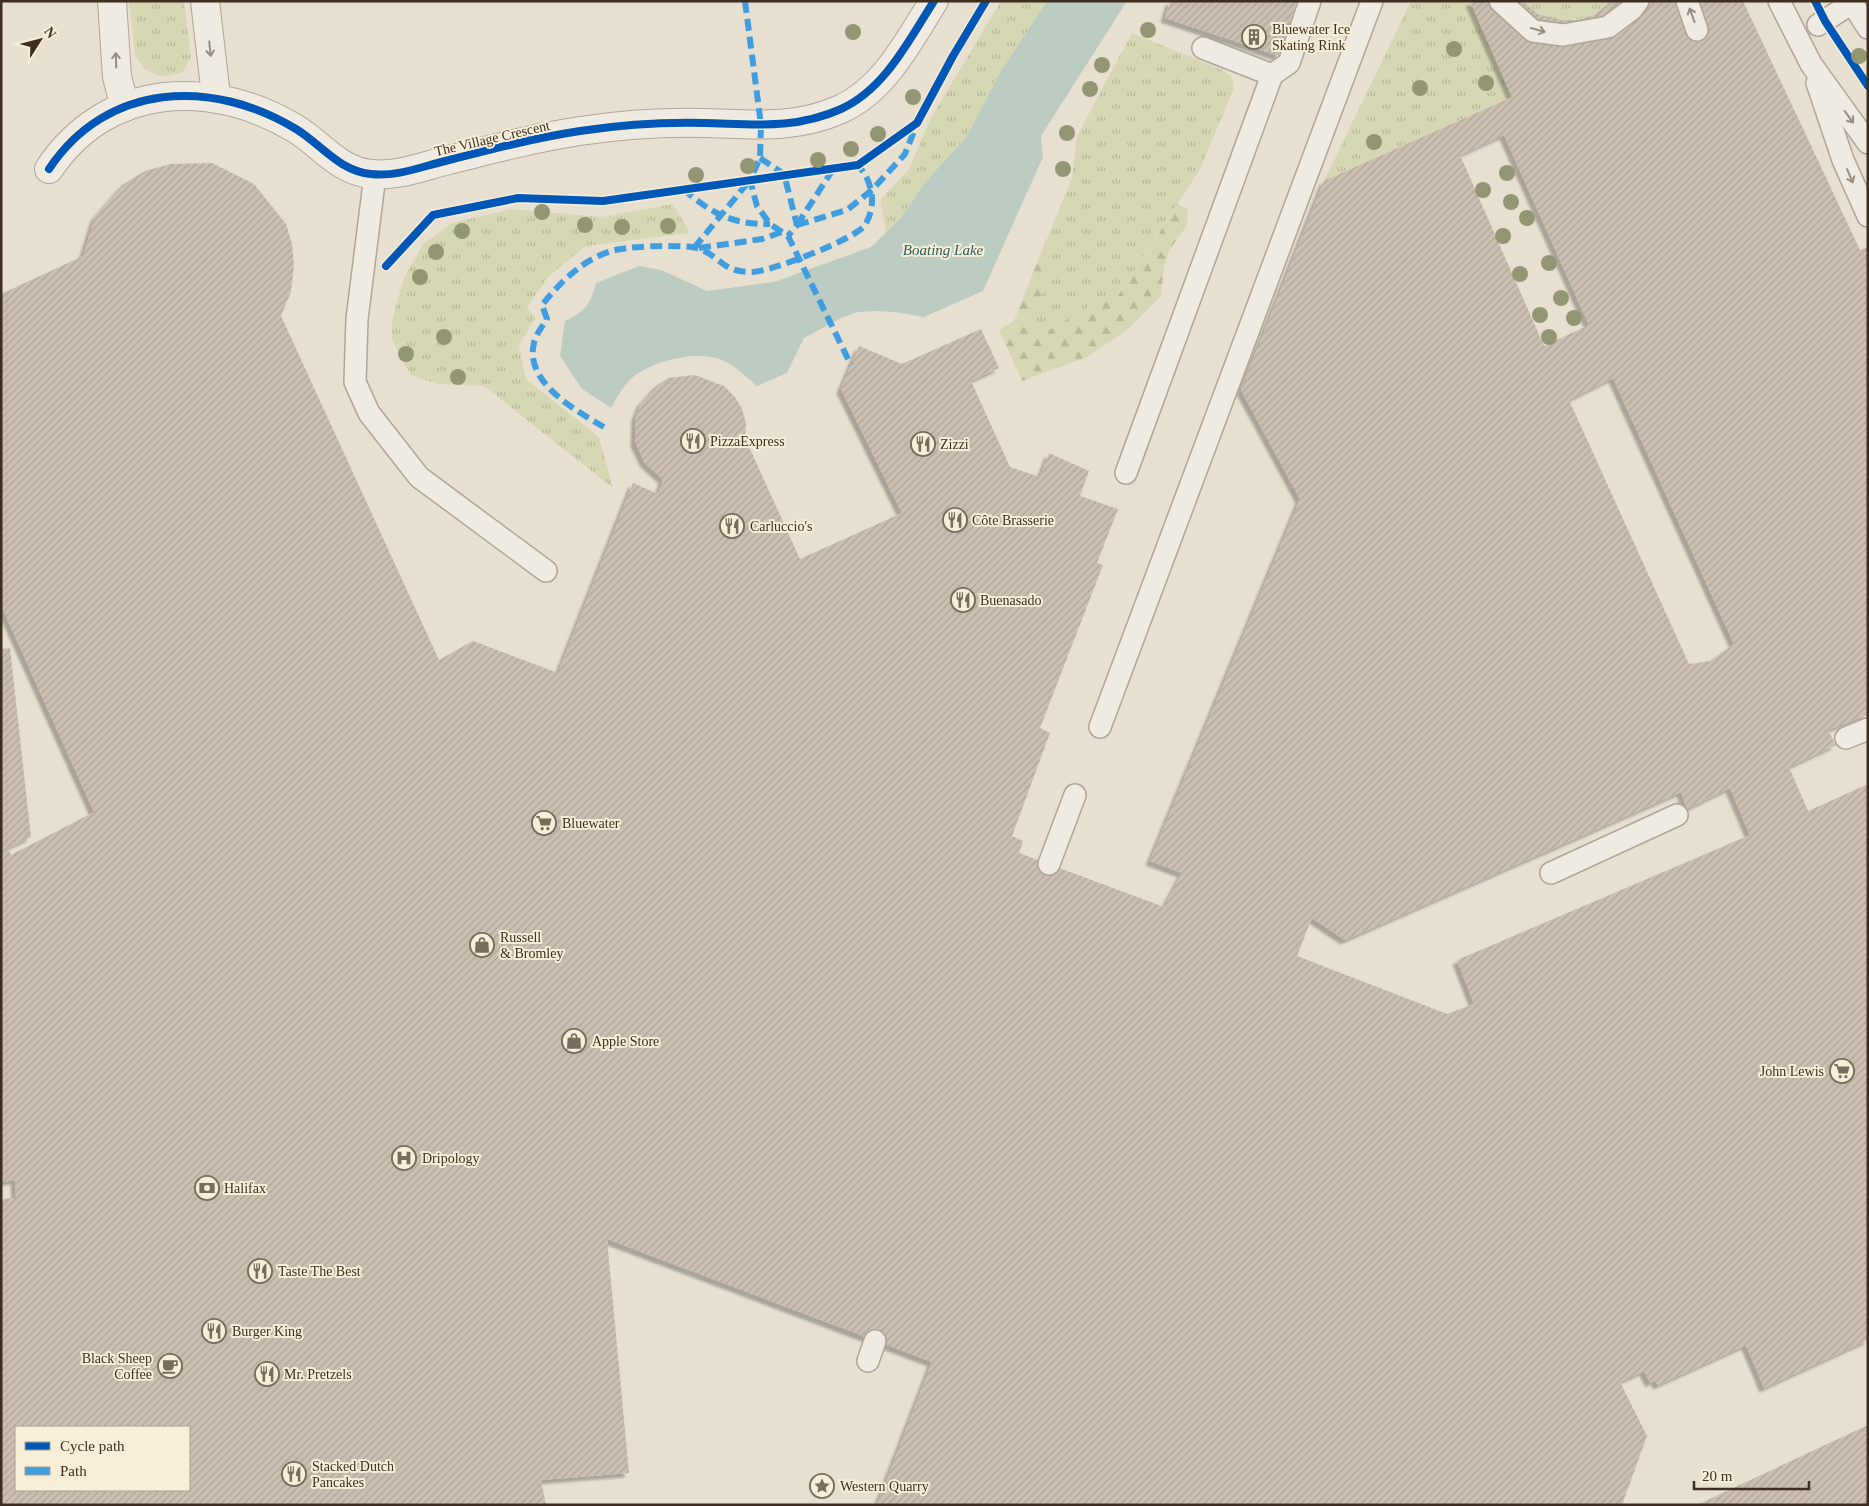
<svg xmlns="http://www.w3.org/2000/svg" width="1869" height="1506" font-family="Georgia,serif">
<style>
.grass{fill:url(#grass-tufts)}
.forest{fill:url(#forest-firs)}
.water{fill:#bcccc2}
.building{fill:url(#building-hatch);fill-rule:evenodd;filter:url(#shadow)}
.lines{fill:none;stroke-linecap:round;stroke-linejoin:round}
.lane-casing{stroke:#ada599;stroke-width:24}
.street-casing{stroke:#ada599;stroke-width:30}
.lane{stroke:#efebe3;stroke-width:21}
.street{stroke:#efebe3;stroke-width:28}
.quiet{stroke:#3f9de0;stroke-width:6;stroke-dasharray:12 6;stroke-linecap:butt}
.cycleway-casing{stroke:#f7eed8;stroke-width:11}
.cycleway{stroke:#0057b8;stroke-width:8}
.tree{fill:#929673}
.oneway{stroke:#968c82}
.labels{text-anchor:middle;stroke-width:4;stroke-linejoin:round;paint-order:stroke}
.poi-label{font-size:14px;fill:#3d2e20;stroke:#f7eed8;text-anchor:start}
.street-label{font-size:14px;fill:#3d2e20;stroke:#f7eed8}
.water-label{font-size:15px;font-style:italic;fill:#2f5d5a;stroke:#f7eed8}
</style>
<defs>
<pattern id="grass-tufts" width="24" height="20" patternUnits="userSpaceOnUse" patternTransform="scale(1.25)"><rect width="24" height="20" fill="#d6d7b3"/><path d="M3 7l-1-3M5 7V3M7 7l1-3M15 17l-1-3M17 17v-4M19 17l1-3" fill="none" stroke="#b9b99a"/></pattern>
<pattern id="forest-firs" width="22" height="20" patternUnits="userSpaceOnUse" patternTransform="scale(1.25)"><rect width="22" height="20" fill="#d6d7b3"/><path d="M5 1l3.5 6h-7zM16 11l3.5 6h-7z" fill="#b9b99a"/></pattern>
<pattern id="building-hatch" width="6" height="6" patternUnits="userSpaceOnUse" patternTransform="scale(1.25)"><rect width="6" height="6" fill="#cbbfb2"/><path d="M-1 1l2-2M0 6l6-6M5 7l2-2" fill="none" stroke="#afa499"/></pattern>
<filter id="shadow"><feDropShadow dx="-4.5" dy="4.5" stdDeviation="1" flood-color="#0004"/></filter>
</defs>
<rect width="100%" height="100%" fill="#e7e0d1"/>
<g class="grass">
<path d="M129 1H184L191 57 183 72 162 77 145 69 135 55Z"/>
<path d="M1001 1H1047L1001 71 967 136 923 185 901 218 886 232 880 200 909 169 931 118Z"/>
<path d="M1411 1H1470L1512 97 1324 181Z"/>
<path d="M1523 1H1612C1587 26 1547 27 1523 1Z"/>
<path d="M1132 33 1220 69 1231 76 1234 88 1200 169 1112 305 1102 299 1049 330 1030 320 1052 268 1039 258 1072 178 1077 136Z"/>
<path d="M673 204 690 233 586 246 548 277 527 307 535 318 519 345 526 379 599 437 613 488 484 386 437 384 411 375 392 340V321L403 280 423 244 452 223 511 209 601 217Z"/>
</g>
<path class="forest" d="M1178 204 1188 210 1187 225 1170 249 1164 266 1161 296 1126 331 1087 357 1022 381 999 330 1014 321 1039 258 1052 268 1030 320 1049 330 1102 299 1112 305Z"/>
<path class="water" d="M1047 1H1127L1041 136 1043 157 983 291 924 317 895 312 876 311 858 312 841 318 804 338 787 373 757 386C747 378 737 367 726 362 701 349 660 359 637 374 625 382 618 396 611 408L582 389 560 356 565 321C586 310 590 306 596 283L639 266 661 270 707 291 774 282 871 247 901 218 923 185 967 136 1001 71Z"/>
<g class="building">
<path d="M1170 1H1297L1279 56 1165 18Z"/>
<path d="M1470 1H1523L1538 14 1562 20H1578L1594 15 1612 1H1743L1860 250 1868 247V714L1828 730 1836 745 1789 767 1808 811 1868 784V1340L1764 1388 1746 1345 1658 1385 1655 1380 1650 1383 1644 1371 1620 1382 1647 1436 1622 1505H877L932 1362 607 1239 629 1473 541 1480 546 1505H1V1199L16 1198 15 1180 1 1182V649L10 648 31 837 8 848 11 855 94 812 1 605V294L83 256 95 217 122 185 145 171 170 164 212 163 254 184 286 224 292 244 294 265 291 292 281 316 439 660 473 641 558 673 633 483 658 494 663 479 645 463 635 442 636 416 641 403 656 386 668 378 695 375 724 386 735 397 742 409 746 423 745 438 800 559 902 513 841 389 859 346 902 364 981 329 999 368 971 381 1010 467 1040 477 1049 453 1089 471 1080 496 1118 509 1097 563 1103 565 1040 728 1050 733 1012 836 1023 841 1019 853 1164 907 1182 873 1150 861 1300 499 1241 390 1324 181 1512 97ZM1504 135 1589 325 1544 346 1460 155ZM1613 378 1734 644 1710 661 1689 664 1569 400ZM1730 788 1750 835 1457 960 1474 1004 1447 1014 1297 956 1312 918 1345 940 1681 792 1687 809ZM16 1427H189V1490H16Z"/>
<path d="M1868 1425V1505H1697Z"/>
</g>
<g class="lines">
<defs>
<g id="lane">
<path d="M1500 1 1533 31 1563 35 1608 27 1632 9 1638 1"/>
<path d="M1687 1 1697 30"/>
<path d="M1779 1 1811 64 1868 143"/>
<path d="M1818 25 1852 3 1868 28"/>
<path d="M1203 48 1272 75"/>
<path d="M1817 83 1843 160 1868 216"/>
<path d="M375 175 357 319 355 382 369 413 419 477 546 571"/>
<path d="M1126 473 1272 75 1289 63 1310 1"/>
<path d="M1100 727 1372 1"/>
<path d="M1846 738 1868 729"/>
<path d="M1049 864 1075 795"/>
<path d="M1551 873 1677 815"/>
<path d="M868 1361 875 1341"/>
</g>
<g id="street">
<path d="M112 1 117 77 125 107"/>
<path d="M205 1 216 96"/>
<path d="M49 169C107 82 212 78 296 129 322 145 339 171 371 174 398 177 423 166 449 160 492 149 535 138 580 131 620 125 663 122 704 123 753 124 794 130 841 109 885 89 909 40 934 1"/>
</g>
</defs>
<use href="#lane" class="lane-casing"/>
<use href="#street" class="street-casing"/>
<use href="#lane" class="lane"/>
<use href="#street" class="street"/>
<g class="quiet">
<path d="M745 1 761 125 760 158 750 180 757 206 770 224 788 236 851 365"/>
<path d="M760 158 784 174 797 225 788 236"/>
<path d="M683 189C711 213 733 225 770 224"/>
<path d="M797 225 847 210 872 190 905 154 916 126"/>
<path d="M797 225 834 168"/>
<path d="M694 248 750 180"/>
<path d="M699 248 762 239 782 232"/>
<path d="M604 427C576 411 524 382 534 343 535 335 543 326 547 319L542 305C562 280 588 254 621 249 636 246 688 244 700 249 722 258 723 272 751 272 768 273 858 238 865 225 877 205 873 182 858 165"/>
</g>
<defs>
<g id="cycleway">
<path d="M1815 1 1825 21 1868 86"/>
<path d="M49 169C107 82 212 78 296 129 322 145 339 171 371 174 398 177 423 166 449 160 492 149 535 138 580 131 620 125 663 122 704 123 753 124 794 130 841 109 885 89 909 40 934 1"/>
<path d="M386 266 433 215 518 198 603 201 858 165 917 123 953 56 986 1"/>
</g>
</defs>
<use href="#cycleway" class="cycleway-casing"/>
<use href="#cycleway" class="cycleway"/>
</g>
<g class="tree">
<circle cx="1148" cy="30" r="8"/>
<circle cx="853" cy="32" r="8"/>
<circle cx="1454" cy="49" r="8"/>
<circle cx="1859" cy="56" r="8"/>
<circle cx="1102" cy="65" r="8"/>
<circle cx="1486" cy="83" r="8"/>
<circle cx="1420" cy="88" r="8"/>
<circle cx="1090" cy="89" r="8"/>
<circle cx="913" cy="97" r="8"/>
<circle cx="1067" cy="133" r="8"/>
<circle cx="878" cy="134" r="8"/>
<circle cx="1374" cy="142" r="8"/>
<circle cx="851" cy="149" r="8"/>
<circle cx="818" cy="160" r="8"/>
<circle cx="748" cy="166" r="8"/>
<circle cx="1063" cy="169" r="8"/>
<circle cx="1507" cy="173" r="8"/>
<circle cx="696" cy="175" r="8"/>
<circle cx="1483" cy="190" r="8"/>
<circle cx="1511" cy="202" r="8"/>
<circle cx="542" cy="212" r="8"/>
<circle cx="1527" cy="218" r="8"/>
<circle cx="585" cy="225" r="8"/>
<circle cx="668" cy="226" r="8"/>
<circle cx="622" cy="227" r="8"/>
<circle cx="462" cy="231" r="8"/>
<circle cx="1503" cy="236" r="8"/>
<circle cx="436" cy="252" r="8"/>
<circle cx="1549" cy="263" r="8"/>
<circle cx="1520" cy="274" r="8"/>
<circle cx="420" cy="277" r="8"/>
<circle cx="1561" cy="298" r="8"/>
<circle cx="1540" cy="315" r="8"/>
<circle cx="1574" cy="318" r="8"/>
<circle cx="444" cy="337" r="8"/>
<circle cx="1549" cy="337" r="8"/>
<circle cx="406" cy="354" r="8"/>
<circle cx="458" cy="377" r="8"/>
</g>
<defs><path id="oneway-shaft" d="M-6 0H5M1.5-3L5.5 0L1.5 3" fill="none" stroke-width="1.6" stroke-linecap="round" stroke-linejoin="round" transform="scale(1.25)"/></defs>
<g class="oneway">
<use href="#oneway-shaft" transform="translate(1692 15) rotate(-110)"/>
<use href="#oneway-shaft" transform="translate(1538 30) rotate(16)"/>
<use href="#oneway-shaft" transform="translate(210 49) rotate(84)"/>
<use href="#oneway-shaft" transform="translate(116 60) rotate(-92)"/>
<use href="#oneway-shaft" transform="translate(1849 117) rotate(54)"/>
<use href="#oneway-shaft" transform="translate(1850 176) rotate(67)"/>
</g>
<defs>
<symbol id="building-ring" viewBox="-11 -11 22 22"><circle r="9.5" fill="#f7eed8" stroke="#786c5e" stroke-width="1.5"/><path d="M-4-6H4V6H1V3H-1V6H-4ZM-2.5-4.3h1.7v1.8h-1.7ZM.8-4.3h1.7v1.8H.8ZM-2.5-1h1.7V.8h-1.7ZM.8-1h1.7V.8H.8Z" fill="#786c5e"/></symbol>
<symbol id="restaurant-ring" viewBox="-11 -11 22 22"><circle r="9.5" fill="#f7eed8" stroke="#786c5e" stroke-width="1.5"/><path d="M-5-6h1v4h1v-4h1v4h1v-4h1v5L-1.5 .5V6h-2V.5L-5-1ZM5-6V6H3V1.5H1.5Q1.5-4 5-6Z" fill="#786c5e"/></symbol>
<symbol id="supermarket-ring" viewBox="-11 -11 22 22"><circle r="9.5" fill="#f7eed8" stroke="#786c5e" stroke-width="1.5"/><path d="M-6-5.5h2.5l.6 2H6L4.5 2H-2.5L-4.4-4H-6ZM-1.5 3.2a1.3 1.3 0 1 0 .1 0ZM3 3.2a1.3 1.3 0 1 0 .1 0Z" fill="#786c5e"/></symbol>
<symbol id="shop-ring" viewBox="-11 -11 22 22"><circle r="9.5" fill="#f7eed8" stroke="#786c5e" stroke-width="1.5"/><path d="M-5-2.5h2.3a2.7 3.5 0 0 1 5.4 0H5L5.5 6h-11ZM-1.5-2.5h3a1.5 2.3 0 0 0-3 0Z" fill="#786c5e"/></symbol>
<symbol id="hospital-ring" viewBox="-11 -11 22 22"><circle r="9.5" fill="#f7eed8" stroke="#786c5e" stroke-width="1.5"/><path d="M-5-5h3v3.5h4V-5h3V5h-3V1.5h-4V5h-3Z" fill="#786c5e"/></symbol>
<symbol id="bank-ring" viewBox="-11 -11 22 22"><circle r="9.5" fill="#f7eed8" stroke="#786c5e" stroke-width="1.5"/><path d="M-6-4H6V4H-6ZM0-2.3a2.3 2.3 0 1 0 0 4.6a2.3 2.3 0 1 0 0-4.6Z" fill="#786c5e"/></symbol>
<symbol id="cafe-ring" viewBox="-11 -11 22 22"><circle r="9.5" fill="#f7eed8" stroke="#786c5e" stroke-width="1.5"/><path d="M-5.5-4.5H6V0H3Q3 3.5 0 3.5H-2.5Q-5.5 3.5-5.5 0ZM3-3.2v2h1.7v-2ZM-6 4.5H4V6H-6Z" fill="#786c5e"/></symbol>
<symbol id="sight-ring" viewBox="-11 -11 22 22"><circle r="9.5" fill="#f7eed8" stroke="#786c5e" stroke-width="1.5"/><path d="M0-6L1.8-2.2L6-1.7L2.9 1.2L3.7 5.4L0 3.3L-3.7 5.4L-2.9 1.2L-6-1.7L-1.8-2.2Z" fill="#786c5e"/></symbol>
</defs>
<g fill-rule="evenodd">
<use href="#building-ring" x="1240" y="23" width="28" height="28"/>
<use href="#restaurant-ring" x="679" y="427" width="28" height="28"/>
<use href="#restaurant-ring" x="909" y="430" width="28" height="28"/>
<use href="#restaurant-ring" x="941" y="506" width="28" height="28"/>
<use href="#restaurant-ring" x="718" y="512" width="28" height="28"/>
<use href="#restaurant-ring" x="949" y="586" width="28" height="28"/>
<use href="#supermarket-ring" x="530" y="809" width="28" height="28"/>
<use href="#shop-ring" x="468" y="931" width="28" height="28"/>
<use href="#shop-ring" x="560" y="1027" width="28" height="28"/>
<use href="#supermarket-ring" x="1828" y="1057" width="28" height="28"/>
<use href="#hospital-ring" x="390" y="1144" width="28" height="28"/>
<use href="#bank-ring" x="193" y="1174" width="28" height="28"/>
<use href="#restaurant-ring" x="246" y="1257" width="28" height="28"/>
<use href="#restaurant-ring" x="200" y="1317" width="28" height="28"/>
<use href="#cafe-ring" x="156" y="1352" width="28" height="28"/>
<use href="#restaurant-ring" x="253" y="1360" width="28" height="28"/>
<use href="#restaurant-ring" x="280" y="1460" width="28" height="28"/>
<use href="#sight-ring" x="808" y="1472" width="28" height="28"/>
</g>
<g class="labels">
<g class="poi-label">
<text x="1272" y="34">Bluewater Ice<tspan x="1272" dy="16">Skating Rink</tspan></text>
<text x="710" y="446">PizzaExpress</text>
<text x="940" y="449">Zizzi</text>
<text x="972" y="525">Côte Brasserie</text>
<text x="750" y="531">Carluccio's</text>
<text x="980" y="605">Buenasado</text>
<text x="562" y="828">Bluewater</text>
<text x="500" y="942">Russell<tspan x="500" dy="16">&amp; Bromley</tspan></text>
<text x="592" y="1046">Apple Store</text>
<text x="1824" y="1076" text-anchor="end">John Lewis</text>
<text x="422" y="1163">Dripology</text>
<text x="224" y="1193">Halifax</text>
<text x="278" y="1276">Taste The Best</text>
<text x="232" y="1336">Burger King</text>
<text x="152" y="1363" text-anchor="end">Black Sheep<tspan x="152" dy="16">Coffee</tspan></text>
<text x="284" y="1379">Mr. Pretzels</text>
<text x="312" y="1471">Stacked Dutch<tspan x="312" dy="16">Pancakes</tspan></text>
<text x="840" y="1491">Western Quarry</text>
</g>
<g class="street-label">
<text transform="translate(492 138) rotate(-13)" y="5">The Village Crescent</text>
</g>
<g class="water-label">
<text x="943" y="255">Boating Lake</text>
</g>
</g>
<rect width="1869" height="1506" fill="none" stroke="#3d2e20" stroke-width="5"/>
<rect x="15" y="1426" width="175" height="65" fill="#f7eed8" stroke="#ada18e"/>
<rect x="25" y="1442" width="25" height="8" fill="#0057b8" stroke="#ada18e"/>
<text x="60" y="1451" font-size="15" fill="#3d2e20">Cycle path</text>
<rect x="25" y="1467" width="25" height="8" fill="#3f9de0" stroke="#ada18e"/>
<text x="60" y="1476" font-size="15" fill="#3d2e20">Path</text>
<g transform="translate(40 40) rotate(54)" stroke="#f7eed8" stroke-width="4" paint-order="stroke">
<path d="M0-4L9 19L0 12L-9 19Z" fill="#3d2e20"/>
<text y="-8" font-size="14" font-weight="bold" text-anchor="middle" fill="#3d2e20">N</text>
</g>
<path d="M1694 1481v8h115v-8" fill="none" stroke="#3d2e20" stroke-width="2.5"/>
<text x="1702" y="1481" font-size="15" fill="#3d2e20" stroke="#f7eed8" stroke-width="4" paint-order="stroke">20 m</text>
</svg>
